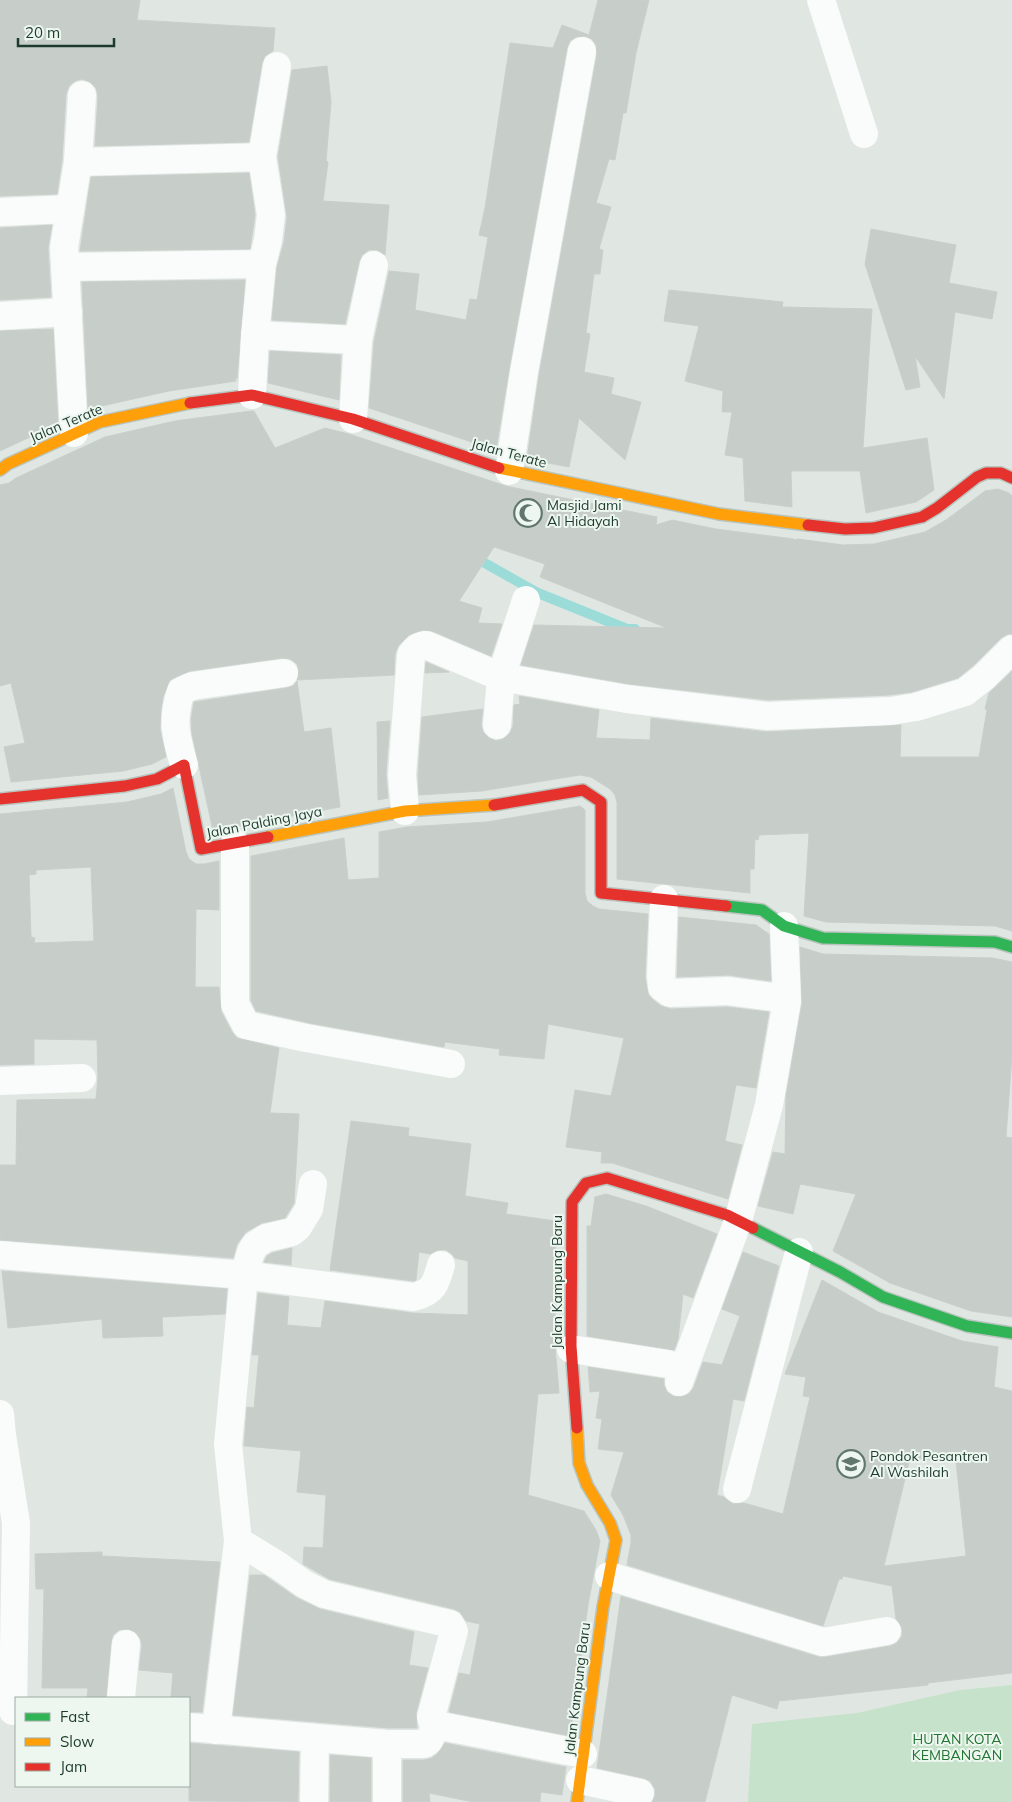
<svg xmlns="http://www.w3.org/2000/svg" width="1012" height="1802" font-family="Mulish,sans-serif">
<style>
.green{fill:#c7e2ca}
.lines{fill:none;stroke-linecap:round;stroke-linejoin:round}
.stream{stroke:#9bdbd8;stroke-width:10}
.building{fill:#c7ceca;stroke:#c9d0cc;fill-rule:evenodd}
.fast-casing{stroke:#b9c4be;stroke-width:14}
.slow-casing{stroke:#b9c4be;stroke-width:14}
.jam-casing{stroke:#b9c4be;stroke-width:14}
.street{stroke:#fafbfb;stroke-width:28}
.fast{stroke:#30b455;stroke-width:11}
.slow{stroke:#ff9f0a;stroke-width:11}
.jam{stroke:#e5322d;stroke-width:11}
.labels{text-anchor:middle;stroke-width:4;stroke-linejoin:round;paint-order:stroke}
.street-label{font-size:14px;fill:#1d3b2d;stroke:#edf7f0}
.poi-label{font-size:14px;fill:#1d3b2d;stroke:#edf7f0;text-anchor:start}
.park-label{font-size:14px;fill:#247534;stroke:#edf7f0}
</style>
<rect width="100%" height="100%" fill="#e0e7e3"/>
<path class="green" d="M1012 1685V1802H748L752 1724 857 1713 960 1690Z"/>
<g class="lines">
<path class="stream" d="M474 557 538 593 627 629H635"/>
</g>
<g class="building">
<path d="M0 0H140L137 20 275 28 273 51 265 56 262 63 249 142 95 146 98 96 96 88 90 82 82 79 75 81 69 86 66 94 62 160 57 194 0 196Z"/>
<path d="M598 0H649L636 53 626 113H623L615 160 609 159 596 203 611 207 599 249 603 250 600 274H594L586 333 590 334 584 372 614 378 611 394 641 402 625 460 579 418 569 467 527 459 539 375 597 54 596 45 592 39 585 36 576 37 570 41 567 48 509 370 496 450 369 408 374 342 389 271 419 274 415 310 466 320 470 299 477 300 488 237 479 235 485 208 510 43 553 48 562 25 589 35Z"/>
<path d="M327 66 331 102 326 161 328 162 323 201 389 205 385 255 377 250H369L362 255 359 262 345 324 272 320 277 267 284 242 287 217 278 157 292 70Z"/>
<path d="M249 173 255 215 250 249 80 251 91 177Z"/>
<path d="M52 225 48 248 51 297 0 300V228Z"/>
<path d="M871 229 956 245 949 283 997 292 992 319 955 312 944 399 915 356 920 387 906 390 865 264Z"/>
<path d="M245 280 237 379 234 378 236 381 169 391 97 407 88 410 82 282Z"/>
<path d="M669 290 783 302 782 307 872 309 863 448 927 438 934 490 916 502 866 513 860 471H791L792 507 745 501 743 458 725 455 732 412H722L723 391 685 381 699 326 664 321Z"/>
<path d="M53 329 58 424 0 451V331Z"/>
<path d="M270 351 341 355 339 400 268 383Z"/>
<path d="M251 411H254L275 448 325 428 349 434 506 486 657 517 656 525 672 520 716 529 794 539V540L798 539 843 545 874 544 925 532 946 520 985 491 998 489 1009 493 1012 496V634H1008L1001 638 974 665 958 678 912 692 889 695 768 700 629 684 521 665 534 625 667 628 540 577 545 564 494 547 459 601 482 608 478 623 502 624 491 656 432 631 423 630 409 635 398 646 395 654 394 675 297 680 299 671 297 664 290 659 282 658 190 671 170 680 163 697 161 710 160 729 166 757 152 764 123 771 11 782 4 747 25 743 11 683 0 686V485L9 483 16 478 105 437 175 421Z"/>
<path d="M426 662 449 672 425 673Z"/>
<path d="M1012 671V931L995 926 826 922 804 916 809 833 759 835 758 840 755 839 754 869H750V893L617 879V802L615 795 610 789 591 777 580 775 482 791 419 795 418 775 422 717 483 709 481 724 483 732 489 738 496 741 503 739 510 733 513 726 514 705 520 704 519 696 599 710 596 738 650 740 651 718 767 732 901 725 900 757H979L987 710 985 709 989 693Z"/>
<path d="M297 681 304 732 331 728 340 807 213 831 192 734 191 720 194 702 286 688 293 686Z"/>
<path d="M390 721 386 774 388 798 378 800 377 722Z"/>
<path d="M173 788 186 852 189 859 196 864H204L219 861V910L196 909 195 987H219L221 1011 232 1032 237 1038 279 1048 270 1113 299 1114 294 1203 285 1218 262 1223 246 1232 237 1244 233 1258 0 1240V1165H16L17 1100 96 1099 98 1078 97 1040 34 1039V1064L0 1065V814L127 802 161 794ZM91 867 94 941 34 943 35 938 31 937 29 875 36 874V870Z"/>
<path d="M580 806 585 810V893L587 901 593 906 599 909 648 914 645 977 648 994 652 999 661 1006 671 1009 727 1007 769 1012 756 1088 736 1085 725 1141 742 1145 728 1199 612 1163H601L602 1152 566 1147 575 1090 611 1096 624 1038 548 1024 544 1059 499 1055 500 1049 445 1042 444 1047 309 1023 256 1011 251 1000V856L344 838 348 880 379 878V832L407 827 487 822Z"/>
<path d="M679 917 756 925 769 934 771 981 728 975 677 977Z"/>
<path d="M800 947 823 954 993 958 1012 962V1055L1006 1137 1012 1138V1317L971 1311 890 1283 833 1251 856 1194 800 1184 793 1214 758 1206 773 1152 785 1154 786 1096 802 1003Z"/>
<path d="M351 1121 409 1128 408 1136 471 1144 465 1196 508 1203 506 1214 556 1221 555 1346 559 1393 538 1394 528 1495 584 1511 596 1530 600 1541 588 1605 570 1736 449 1712 459 1673 470 1675 480 1624 466 1621 460 1612 454 1609 329 1579 303 1564 304 1547 323 1548 326 1495 297 1492 301 1451 244 1446 247 1407 254 1408 259 1355H252L258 1293 289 1297 287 1325 321 1328 325 1301 412 1313 468 1315V1261L455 1258 452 1254 446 1250H438L430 1254 419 1252 416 1280 413 1281 330 1270Z"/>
<path d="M606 1194 646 1206 717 1234 693 1298 683 1294 678 1339 674 1350 587 1336V1226H591L595 1197Z"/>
<path d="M292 1248 291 1265 264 1262 267 1256 272 1253Z"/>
<path d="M743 1252 779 1266 744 1401 733 1399 717 1495 724 1497 733 1504 744 1503 783 1514 810 1397 803 1396 806 1377 785 1374 822 1280 878 1312 962 1341 998 1347 994 1387 1012 1391V1673L928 1683V1685L779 1701 777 1709 732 1695 705 1802H652L655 1796V1789L650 1781 643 1778 597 1768 621 1596 819 1657H826L890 1646 897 1643 902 1636V1628L896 1619 892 1586 843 1576 842 1579H839L823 1626 627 1565 631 1543V1535L623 1515 611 1495 624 1452 598 1449 602 1419 596 1418 600 1391 590 1392 588 1367 664 1379V1385L667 1392 673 1396 681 1397 689 1394 694 1387 703 1362 722 1365 740 1316 722 1309ZM910 1458 956 1462 966 1556 884 1566Z"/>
<path d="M2 1271 227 1289 225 1314 162 1317 163 1336 103 1338 102 1319 8 1328Z"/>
<path d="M102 1552V1556L220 1562 202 1712H189V1698L171 1697 173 1673 139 1670 142 1645 140 1638 135 1632 128 1629 119 1630 113 1635 111 1642 106 1698H87L88 1688H42L44 1589H36L35 1554Z"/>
<path d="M250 1575H264L297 1598 320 1609 414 1632 409 1665 428 1668 416 1713 417 1728H388L233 1715Z"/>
<path d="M189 1743 299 1752 298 1802 189 1801Z"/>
<path d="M445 1743 566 1767 562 1795 541 1792 540 1802H473L429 1793 430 1802H403V1760H424L432 1758 437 1754Z"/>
<path d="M330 1755 371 1758V1802H330Z"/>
</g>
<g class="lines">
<defs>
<g id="fast">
<path d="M726 906 762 910 784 926 823 938 995 942 1012 947"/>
<path d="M753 1228 840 1272 883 1297 967 1326 1012 1333"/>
</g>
<g id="slow">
<path d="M499 468 719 514 808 525"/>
<path d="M0 470 8 464 100 422 190 403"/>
<path d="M268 837 405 811 494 805"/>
<path d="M577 1428 579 1463 587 1485 610 1523 616 1540 603 1607 577 1802"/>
</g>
<g id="jam">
<path d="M190 403 252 395 353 419 499 468"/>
<path d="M808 525 845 529 873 528 922 517 937 508 977 477 986 473H1001L1012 478"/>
<path d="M0 799 125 786 157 779 184 765 201 849 268 837"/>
<path d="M494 805 583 790 601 802V893L726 906"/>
<path d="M577 1428 571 1346 572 1202 586 1183 607 1178 727 1215 753 1228"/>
</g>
</defs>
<use href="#fast" class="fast-casing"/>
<use href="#slow" class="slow-casing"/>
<use href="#jam" class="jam-casing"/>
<g class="street">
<path d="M821 0 864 134"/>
<path d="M78 162 262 157"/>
<path d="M0 212 70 209"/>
<path d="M65 267 262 264"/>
<path d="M0 316 68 312"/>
<path d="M255 335 358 340"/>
<path d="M252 395 255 335 262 264 268 240 271 215 262 157 277 66"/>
<path d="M353 419 358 340 374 265"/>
<path d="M74 433 64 247 78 162 82 95"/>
<path d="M509 471 524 372 582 51"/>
<path d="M526 600 501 677 627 699 767 716 891 711 916 707 965 692 984 677 1012 649"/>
<path d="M184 765C176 737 171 720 181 691L192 686 284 673"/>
<path d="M405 811 402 775 411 655C415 649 418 646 426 645L501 677 497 725"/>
<path d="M235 843V1004L246 1025 306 1038 451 1064"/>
<path d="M664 899 661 976 662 987 670 993 728 991 773 997"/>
<path d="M0 1081 82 1078"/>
<path d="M313 1184 309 1209 298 1227 292 1232 266 1238 255 1245 251 1252 244 1275 414 1297C434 1292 436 1283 441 1265"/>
<path d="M0 1255 244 1275 228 1444 238 1541 216 1730"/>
<path d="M571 1349 668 1364"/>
<path d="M679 1382 738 1221 769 1105 787 1001 784 926"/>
<path d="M0 1414 2 1435 16 1523 13 1711"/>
<path d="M737 1489 799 1252"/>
<path d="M238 1541 279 1566 304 1584 324 1594 450 1624 454 1631 431 1717 433 1723 436 1725 583 1754"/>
<path d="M609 1576 823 1642 887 1631"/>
<path d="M121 1698 126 1644"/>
<path d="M189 1727 387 1744V1802"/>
<path d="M387 1744H424L429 1741 436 1725"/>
<path d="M580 1780 640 1793"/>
<path d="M314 1802 315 1738"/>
</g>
<use href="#fast" class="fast"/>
<use href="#slow" class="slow"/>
<use href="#jam" class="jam"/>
</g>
<defs>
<symbol id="mosque-ring" viewBox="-11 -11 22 22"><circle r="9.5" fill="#edf7f0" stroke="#61776d" stroke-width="1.5"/><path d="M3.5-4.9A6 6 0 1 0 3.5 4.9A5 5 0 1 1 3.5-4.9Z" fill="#61776d"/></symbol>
<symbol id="school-ring" viewBox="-11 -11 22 22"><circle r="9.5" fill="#edf7f0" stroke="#61776d" stroke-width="1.5"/><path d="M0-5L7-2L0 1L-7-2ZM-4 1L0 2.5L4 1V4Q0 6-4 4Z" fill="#61776d"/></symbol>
</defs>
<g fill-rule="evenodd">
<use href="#mosque-ring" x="512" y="497" width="32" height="32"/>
<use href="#school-ring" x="835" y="1448" width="32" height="32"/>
</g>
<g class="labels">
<g class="street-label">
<text transform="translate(66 423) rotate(-23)" y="5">Jalan Terate</text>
<text transform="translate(509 453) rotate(15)" y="5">Jalan Terate</text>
<text transform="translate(264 822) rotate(-11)" y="5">Jalan Palding Jaya</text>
<text transform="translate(557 1282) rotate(-90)" y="5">Jalan Kampung Baru</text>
<text transform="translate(577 1689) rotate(-83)" y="5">Jalan Kampung Baru</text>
</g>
<g class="poi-label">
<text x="547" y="510">Masjid Jami<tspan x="547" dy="16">Al Hidayah</tspan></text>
<text x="870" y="1461">Pondok Pesantren<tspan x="870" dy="16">Al Washilah</tspan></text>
</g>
<g class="park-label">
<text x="957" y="1744">HUTAN KOTA<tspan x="957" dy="16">KEMBANGAN</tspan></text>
</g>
</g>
<rect x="15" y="1697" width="175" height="90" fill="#edf7f0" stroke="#9aaca2"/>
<rect x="25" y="1713" width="25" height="8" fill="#30b455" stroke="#9aaca2"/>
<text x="60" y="1722" font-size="15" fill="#1d3b2d">Fast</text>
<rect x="25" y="1738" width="25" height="8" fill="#ff9f0a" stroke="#9aaca2"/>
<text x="60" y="1747" font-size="15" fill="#1d3b2d">Slow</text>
<rect x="25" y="1763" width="25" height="8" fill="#e5322d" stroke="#9aaca2"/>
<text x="60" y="1772" font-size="15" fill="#1d3b2d">Jam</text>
<path d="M18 38v8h96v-8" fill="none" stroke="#1d3b2d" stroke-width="2.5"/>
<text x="25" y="38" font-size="15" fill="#1d3b2d" stroke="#edf7f0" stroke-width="4" paint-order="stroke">20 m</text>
</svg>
